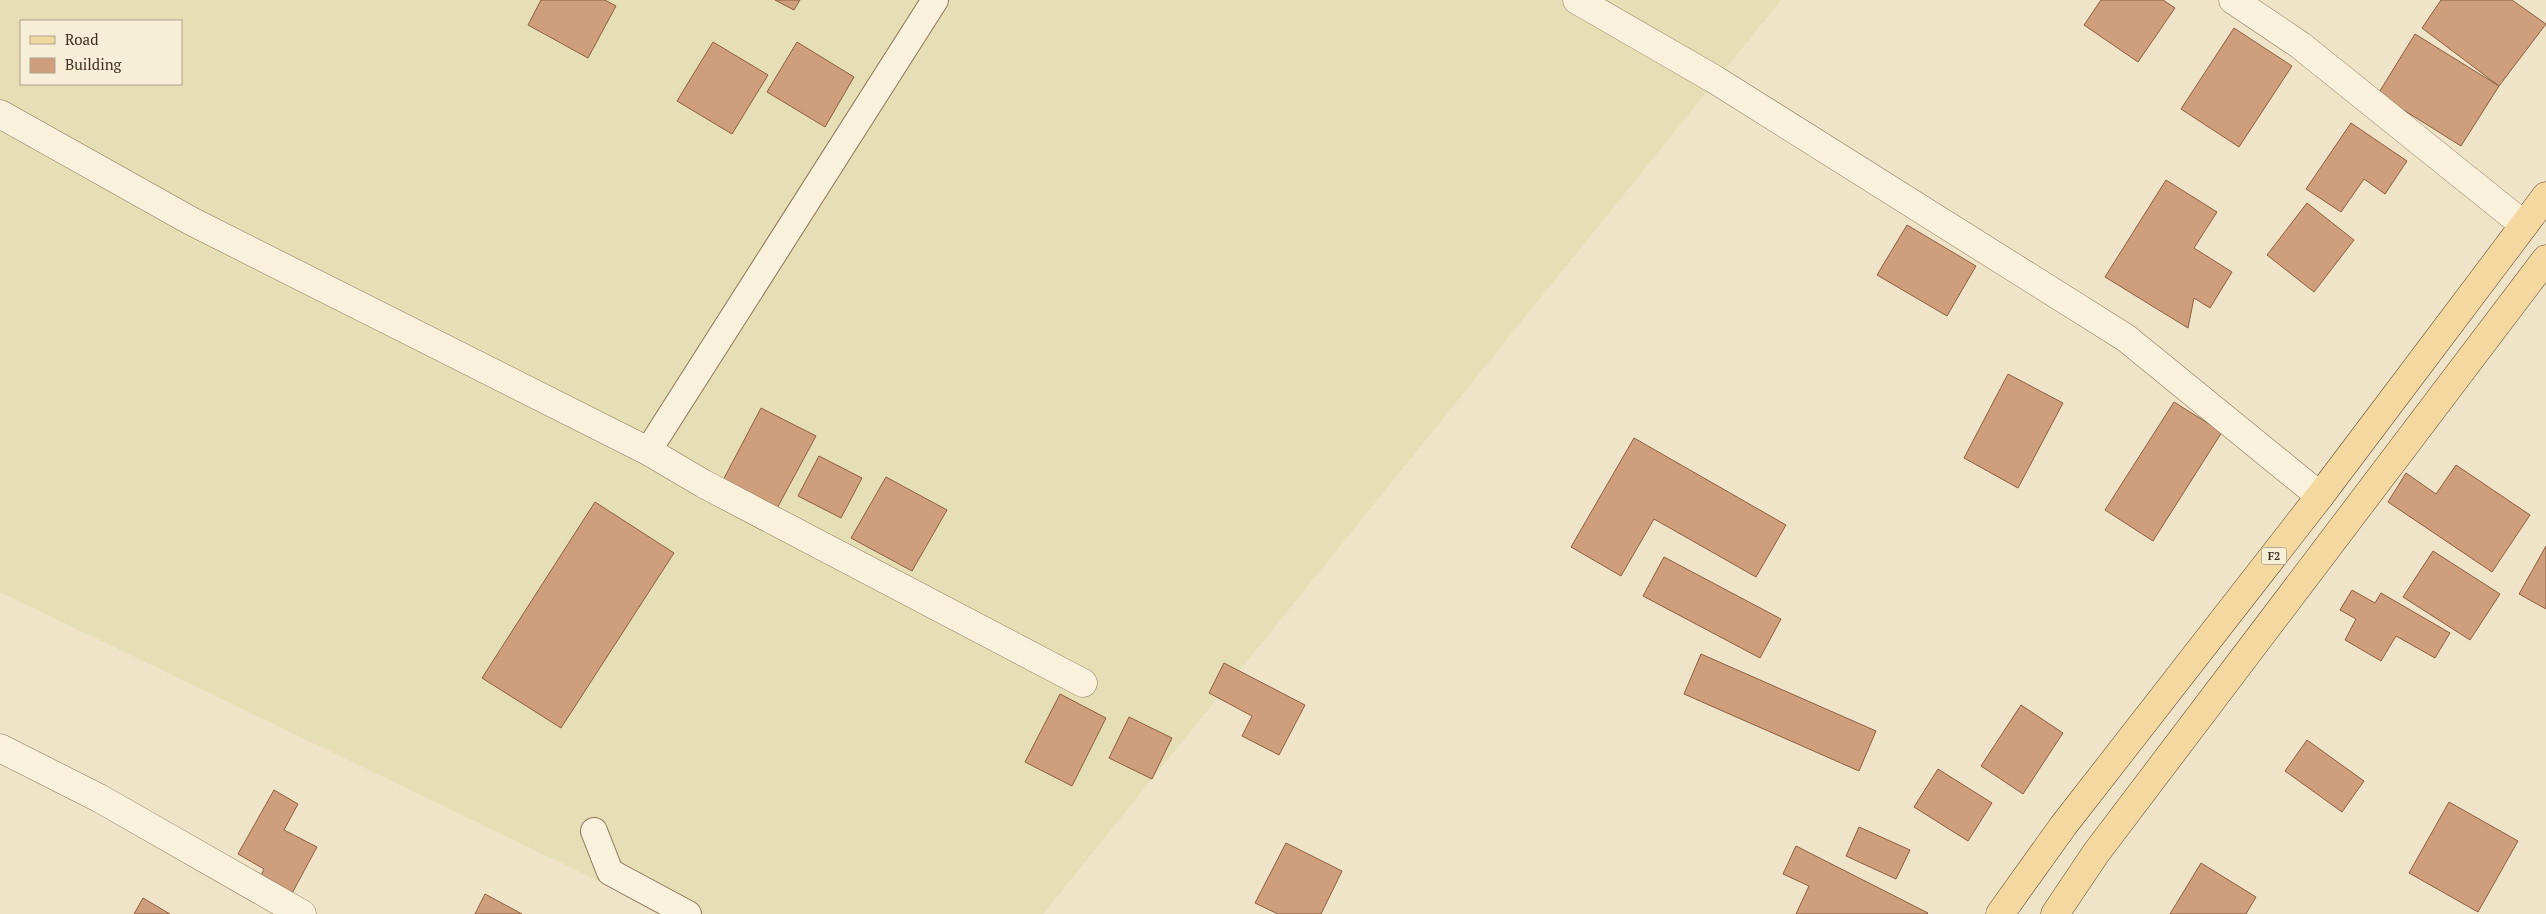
<svg xmlns="http://www.w3.org/2000/svg" width="2546" height="914" font-family="'PT Serif',serif">
<style>
.farmland{fill:#e6deb5;fill-rule:evenodd}
.building{fill:#cf9f7d;stroke:#8d5f41}
.lines{fill:none;stroke-linecap:round;stroke-linejoin:round}
.lane-casing{stroke:#8d765c;stroke-width:28}
.street-casing{stroke:#8d765c;stroke-width:29}
.primary-casing{stroke:#5b4430;stroke-width:29}
.lane{stroke:#faf1dc;stroke-width:26}
.street{stroke:#faf1dc;stroke-width:28}
.primary{stroke:#f3d9a0;stroke-width:28}
.labels{text-anchor:middle;stroke-width:4.5;stroke-linejoin:round;paint-order:stroke}
.shield{fill:#f7eed8;stroke:#756857;stroke-width:1}
.shield-label{font-size:11px;font-weight:bold;fill:#3d2e20}
</style>
<rect width="100%" height="100%" fill="#f0e4c8"/>
<path class="farmland" d="M0 0H1781L1043 914H667L0 592ZM21 21H181V84H21Z"/>
<g class="building">
<path d="M541 0H605L616 6 588 58 528 25Z"/>
<path d="M775 0H800L794 10Z"/>
<path d="M2101 0H2163L2175 8 2138 62 2084 25Z"/>
<path d="M2441 0H2512L2546 24 2499 86 2422 28Z"/>
<path d="M2234 28 2292 66 2239 147 2181 109Z"/>
<path d="M2415 34 2499 86 2461 146 2378 94Z"/>
<path d="M713 42 768 75 732 134 677 101Z"/>
<path d="M797 42 854 77 825 127 767 92Z"/>
<path d="M2351 123 2407 161 2385 194 2364 179 2341 212 2306 189Z"/>
<path d="M2166 180 2217 212 2194 248 2232 272 2210 308 2194 298 2188 328 2105 277Z"/>
<path d="M2307 203 2354 240 2314 292 2267 255Z"/>
<path d="M1907 225 1976 266 1947 316 1877 275Z"/>
<path d="M2008 374 2063 403 2018 488 1964 458Z"/>
<path d="M2174 402 2222 432 2153 541 2105 510Z"/>
<path d="M761 408 816 436 775 512 721 484Z"/>
<path d="M1634 438 1786 525 1756 577 1654 519 1621 576 1571 547Z"/>
<path d="M819 456 862 478 841 518 798 496Z"/>
<path d="M2456 465 2530 515 2492 572 2388 502 2406 473 2436 494Z"/>
<path d="M886 477 947 510 912 571 851 538Z"/>
<path d="M595 502 674 553 561 728 482 678Z"/>
<path d="M2546 546V609L2519 594Z"/>
<path d="M2433 551 2500 594 2470 640 2403 597Z"/>
<path d="M1664 557 1781 619 1760 658 1643 596Z"/>
<path d="M2352 590 2375 603 2381 593 2450 633 2435 658 2396 636 2381 661 2345 640 2356 619 2340 610Z"/>
<path d="M1701 654 1876 731 1859 771 1684 694Z"/>
<path d="M1224 663 1305 705 1279 755 1242 736 1252 716 1209 693Z"/>
<path d="M1060 694 1106 718 1072 786 1025 762Z"/>
<path d="M2021 705 2063 733 2023 794 1981 766Z"/>
<path d="M1129 717 1172 738 1152 779 1109 758Z"/>
<path d="M2307 740 2364 781 2342 812 2285 771Z"/>
<path d="M1938 769 1992 803 1968 841 1914 807Z"/>
<path d="M274 790 298 804 284 830 317 847 290 897 259 880 264 869 238 854Z"/>
<path d="M2449 802 2518 841 2478 912 2409 873Z"/>
<path d="M1859 827 1910 850 1896 879 1846 856Z"/>
<path d="M1286 843 1342 871 1321 914H1278L1255 903Z"/>
<path d="M1796 846 1928 913 1927 914H1796L1809 886 1783 874Z"/>
<path d="M2201 863 2256 897 2246 914H2170Z"/>
<path d="M485 894 522 914H475Z"/>
<path d="M143 898 170 914H134Z"/>
</g>
<g class="lines">
<defs>
<g id="lane">
<path d="M648 451 935 0"/>
<path d="M594 831 610 872 688 914"/>
</g>
<g id="street">
<path d="M1577 0 1714 79 2126 338 2320 496"/>
<path d="M2233 0 2300 45 2524 225"/>
<path d="M0 114 191 221 648 451 704 484 1083 683"/>
<path d="M0 748 99 798 302 914"/>
</g>
<g id="primary">
<path d="M2000 914 2063 826 2320 496 2546 196"/>
<path d="M2055 914 2096 853 2546 259"/>
</g>
</defs>
<use href="#lane" class="lane-casing"/>
<use href="#street" class="street-casing"/>
<use href="#primary" class="primary-casing"/>
<use href="#lane" class="lane"/>
<use href="#street" class="street"/>
<use href="#primary" class="primary"/>
</g>
<g class="labels">
<rect class="shield" x="2261.5" y="547.5" width="25" height="17" rx="4"/>
<g class="shield-label">
<text x="2274" y="560">F2</text>
</g>
</g>
<rect x="20" y="20" width="162" height="65" fill="#f7eed8" stroke="#ada18e"/>
<rect x="30" y="36" width="25" height="8" fill="#f3d9a0" stroke="#ada18e"/>
<text x="65" y="45" font-size="15" fill="#3d2e20">Road</text>
<rect x="30" y="58" width="25" height="15" fill="#cf9f7d" stroke="#ada18e"/>
<text x="65" y="70" font-size="15" fill="#3d2e20">Building</text>
</svg>
